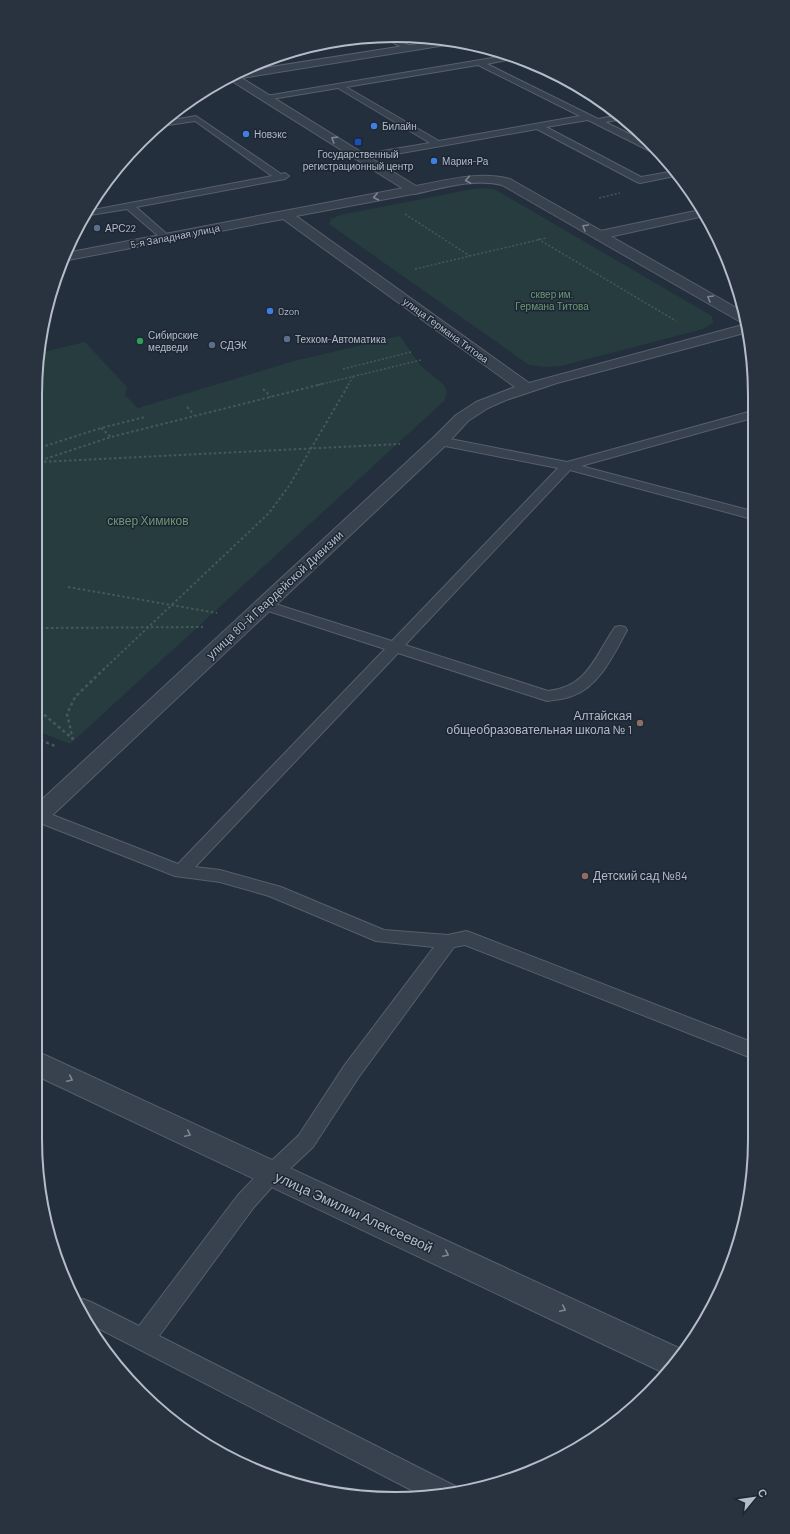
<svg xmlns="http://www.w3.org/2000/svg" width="790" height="1534" font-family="Barlow,sans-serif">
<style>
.green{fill:#263c3f}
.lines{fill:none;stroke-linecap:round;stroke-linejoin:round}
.service-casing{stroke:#565f6c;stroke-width:2}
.minor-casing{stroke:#565f6c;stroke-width:2}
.tertiary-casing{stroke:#565f6c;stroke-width:2}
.path-far3{stroke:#44595c;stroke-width:1;stroke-dasharray:1.5 1.5;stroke-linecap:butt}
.path-far2{stroke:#44595c;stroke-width:1.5;stroke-dasharray:2 2;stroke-linecap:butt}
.path-far1{stroke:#44595c;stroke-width:2;stroke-dasharray:2.5 2.5;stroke-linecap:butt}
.path{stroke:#44595c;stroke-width:2.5;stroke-dasharray:3 3;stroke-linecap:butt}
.service{fill:#38414e;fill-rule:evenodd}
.minor{fill:#38414e;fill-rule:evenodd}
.tertiary{fill:#38414e;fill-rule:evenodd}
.oneway{stroke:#7c8592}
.shop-dot{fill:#3f7fe0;stroke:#1d2633;stroke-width:1.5}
.transit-dot{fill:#1a4fb4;stroke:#1d2633;stroke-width:1.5}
.service-dot{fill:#5c6f8a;stroke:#1d2633;stroke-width:1.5}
.leisure-dot{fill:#2e9e5b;stroke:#1d2633;stroke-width:1.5}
.education-dot{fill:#8d6e63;stroke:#1d2633;stroke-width:1.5}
.labels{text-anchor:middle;stroke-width:3;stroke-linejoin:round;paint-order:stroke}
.far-poi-label{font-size:10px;fill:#b4bcc9;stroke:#1d2633;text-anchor:start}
.far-street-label{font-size:10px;fill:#b4bcc9;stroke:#1d2633}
.far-park-label{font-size:10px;fill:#6b9a76;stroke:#1d2633}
.park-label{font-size:12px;fill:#6b9a76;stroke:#1d2633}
.street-label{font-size:12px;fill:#b4bcc9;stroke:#1d2633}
.poi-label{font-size:12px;fill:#b4bcc9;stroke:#1d2633;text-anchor:end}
.near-street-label{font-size:14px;fill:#b4bcc9;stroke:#1d2633}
.rim{fill:none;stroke:#b4bcc9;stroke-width:2}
</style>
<rect width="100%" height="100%" fill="#242f3e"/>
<g class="green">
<path d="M486 188 496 190 712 316 713 323 703 329 561 366 545 367 529 365 329 224 331 219 340 215 473 189Z"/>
<path d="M400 336 420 365 443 384 447 392 444 401 70 744 35 730 36 372 39 353 85 342 127 387 125 395 138 408 294 361Z"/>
</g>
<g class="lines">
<defs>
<g id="service">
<path d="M383 37H392L414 48 410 50H407Z"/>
<path d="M510 55 516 58 487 64 598 119 620 115 624 119 605 122 648 143 656 151H650L588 120 546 127 641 177 675 171 680 175 640 183 637 182 537 129 362 160 359 159 358 157 359 155 430 143 338 88 266 100 262 98 266 96ZM478 65 580 116 439 141 346 87Z"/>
<path d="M196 116 281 174 285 173 289 176 285 179 136 207 169 236 171 238 166 241 163 240 127 209 84 216 88 211 272 176 195 121 155 127 161 122Z"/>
<path d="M752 411V418L581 466 752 511V519L570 470 405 645 548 691C588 687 595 656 615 627L620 626 625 627 627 630C614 654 599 687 572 696 564 699 555 700 547 701L398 653 195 867 220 870 281 887 384 930 448 935 466 931 472 933 754 1043V1059L465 945 454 947 358 1078 313 1147 279 1179 254 1207 159 1336 455 1486 457 1491 442 1496 421 1495 92 1325 79 1300 83 1299 91 1302 139 1326 238 1195 265 1167 299 1135 344 1066 434 947 376 941 269 896 220 882 175 876 35 821V811L39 810 45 812 178 864 385 649 259 608 257 605 259 602 264 601 269 602 392 641 558 468 440 445 436 444 434 441 436 438 440 437 567 462Z"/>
</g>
<g id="minor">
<path d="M442 40 456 42 452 44 229 80 225 79 239 72Z"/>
<path d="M414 186 418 187 420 190 418 193 296 216 529 383 746 324 748 332 557 383 506 400 488 408 468 421 446 445 43 824 35 827V806L434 437 456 415 476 402 515 387 283 219 63 261 66 253Z"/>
<path d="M700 210 704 216 600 239 595 238 593 235 595 232 600 231Z"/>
</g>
<g id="tertiary">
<path d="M235 74 416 186C448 180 478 171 510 179L742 311 745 322 739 321 502 185C473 178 443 188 414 194L410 193 227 78Z"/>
<path d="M35 1052 45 1055 681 1349 665 1373 662 1372 35 1075Z"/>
</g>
</defs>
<use href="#service" class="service-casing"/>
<use href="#minor" class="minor-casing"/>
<use href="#tertiary" class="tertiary-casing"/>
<path class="path-far3" d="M203 92 212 90"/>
<g class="path-far2">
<path d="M599 198 620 193"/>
<path d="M405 214 470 256"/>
<path d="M538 239 676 321"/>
<path d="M415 269 546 238"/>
<path d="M343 369 411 352"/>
<path d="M318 385 421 360"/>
<path d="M348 385 353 377"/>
</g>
<g class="path-far1">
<path d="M263 389 271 397"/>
<path d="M187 407 194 415"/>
<path d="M101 428 111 437"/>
<path d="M36 449 101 428 145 417"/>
<path d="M36 462 111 437 322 384"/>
<path d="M39 462 400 444"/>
<path d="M68 587 217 613"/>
<path d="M36 628 203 627"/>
<path d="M103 670 269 513 289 486 349 384"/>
</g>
<g class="path">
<path d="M35 707 73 739"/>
<path d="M35 738 55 746"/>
<path d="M73 740 67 714 75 697 104 669"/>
</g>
<use href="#service" class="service"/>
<use href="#minor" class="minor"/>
<use href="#tertiary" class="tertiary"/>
</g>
<defs><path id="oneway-chevron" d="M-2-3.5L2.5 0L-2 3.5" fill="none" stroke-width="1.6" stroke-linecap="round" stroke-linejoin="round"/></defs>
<g class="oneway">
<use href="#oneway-chevron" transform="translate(334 139) rotate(-148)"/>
<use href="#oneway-chevron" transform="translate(468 180) rotate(170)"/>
<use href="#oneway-chevron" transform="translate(376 197) rotate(169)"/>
<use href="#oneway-chevron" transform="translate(585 227) rotate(-150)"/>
<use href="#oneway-chevron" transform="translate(710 298) rotate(-150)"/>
<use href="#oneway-chevron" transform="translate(70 1079) rotate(25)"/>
<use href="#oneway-chevron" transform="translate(188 1134) rotate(25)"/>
<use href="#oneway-chevron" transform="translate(446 1254) rotate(25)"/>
<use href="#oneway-chevron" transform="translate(563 1309) rotate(25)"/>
</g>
<g class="shop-dot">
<circle cx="374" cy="126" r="4"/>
<circle cx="246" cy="134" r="4"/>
<circle cx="434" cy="161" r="4"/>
<circle cx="270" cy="311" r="4"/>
</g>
<rect class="transit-dot" x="354" y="138" width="8" height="8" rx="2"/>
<g class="service-dot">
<circle cx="97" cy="228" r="4"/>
<circle cx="287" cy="339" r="4"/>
<circle cx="212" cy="345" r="4"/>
</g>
<circle class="leisure-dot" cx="140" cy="341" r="4"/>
<g class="education-dot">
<circle cx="640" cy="723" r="4"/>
<circle cx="585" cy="876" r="4"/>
</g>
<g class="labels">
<g class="far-poi-label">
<text x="382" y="130">Билайн</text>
<text x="254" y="138">Новэкс</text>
<text x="358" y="158" text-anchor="middle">Государственный<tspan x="358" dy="12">регистрационный центр</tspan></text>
<text x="442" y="165">Мария-Ра</text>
<text x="105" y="232">АРС22</text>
<text x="278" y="315">Ozon</text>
<text x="148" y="339">Сибирские<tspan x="148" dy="12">медведи</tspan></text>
<text x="295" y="343">Техком-Автоматика</text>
<text x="220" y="349">СДЭК</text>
</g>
<g class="far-street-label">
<text transform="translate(175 236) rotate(-11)" y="4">5-я Западная улица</text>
<text transform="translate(446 330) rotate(36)" y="4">улица Германа Титова</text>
</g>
<g class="far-park-label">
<text x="552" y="298">сквер им.<tspan x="552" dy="12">Германа Титова</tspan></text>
</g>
<g class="park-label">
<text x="148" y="525">сквер Химиков</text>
</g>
<g class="street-label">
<text transform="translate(275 595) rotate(-43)" y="4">улица 80-й Гвардейской Дивизии</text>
</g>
<g class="poi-label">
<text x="632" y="720">Алтайская<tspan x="632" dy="14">общеобразовательная школа № 1</tspan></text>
<text x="593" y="880" text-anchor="start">Детский сад №84</text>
</g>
<g class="near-street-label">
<text transform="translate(354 1212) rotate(25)" y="5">улица Эмилии Алексеевой</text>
</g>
</g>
<path d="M0 0H790V1534H0ZM395 42H395A353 353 0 0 1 748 395V1139A353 353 0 0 1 395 1492H395A353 353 0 0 1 42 1139V395A353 353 0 0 1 395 42Z" fill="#29323f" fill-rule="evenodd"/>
<path class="rim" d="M395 42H395A353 353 0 0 1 748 395V1139A353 353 0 0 1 395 1492H395A353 353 0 0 1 42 1139V395A353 353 0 0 1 395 42Z"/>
<g transform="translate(754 1498) rotate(61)" stroke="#1d2633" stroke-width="3" paint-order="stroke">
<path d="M0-3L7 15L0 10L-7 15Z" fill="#b4bcc9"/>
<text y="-6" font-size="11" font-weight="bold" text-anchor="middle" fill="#b4bcc9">С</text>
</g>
</svg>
